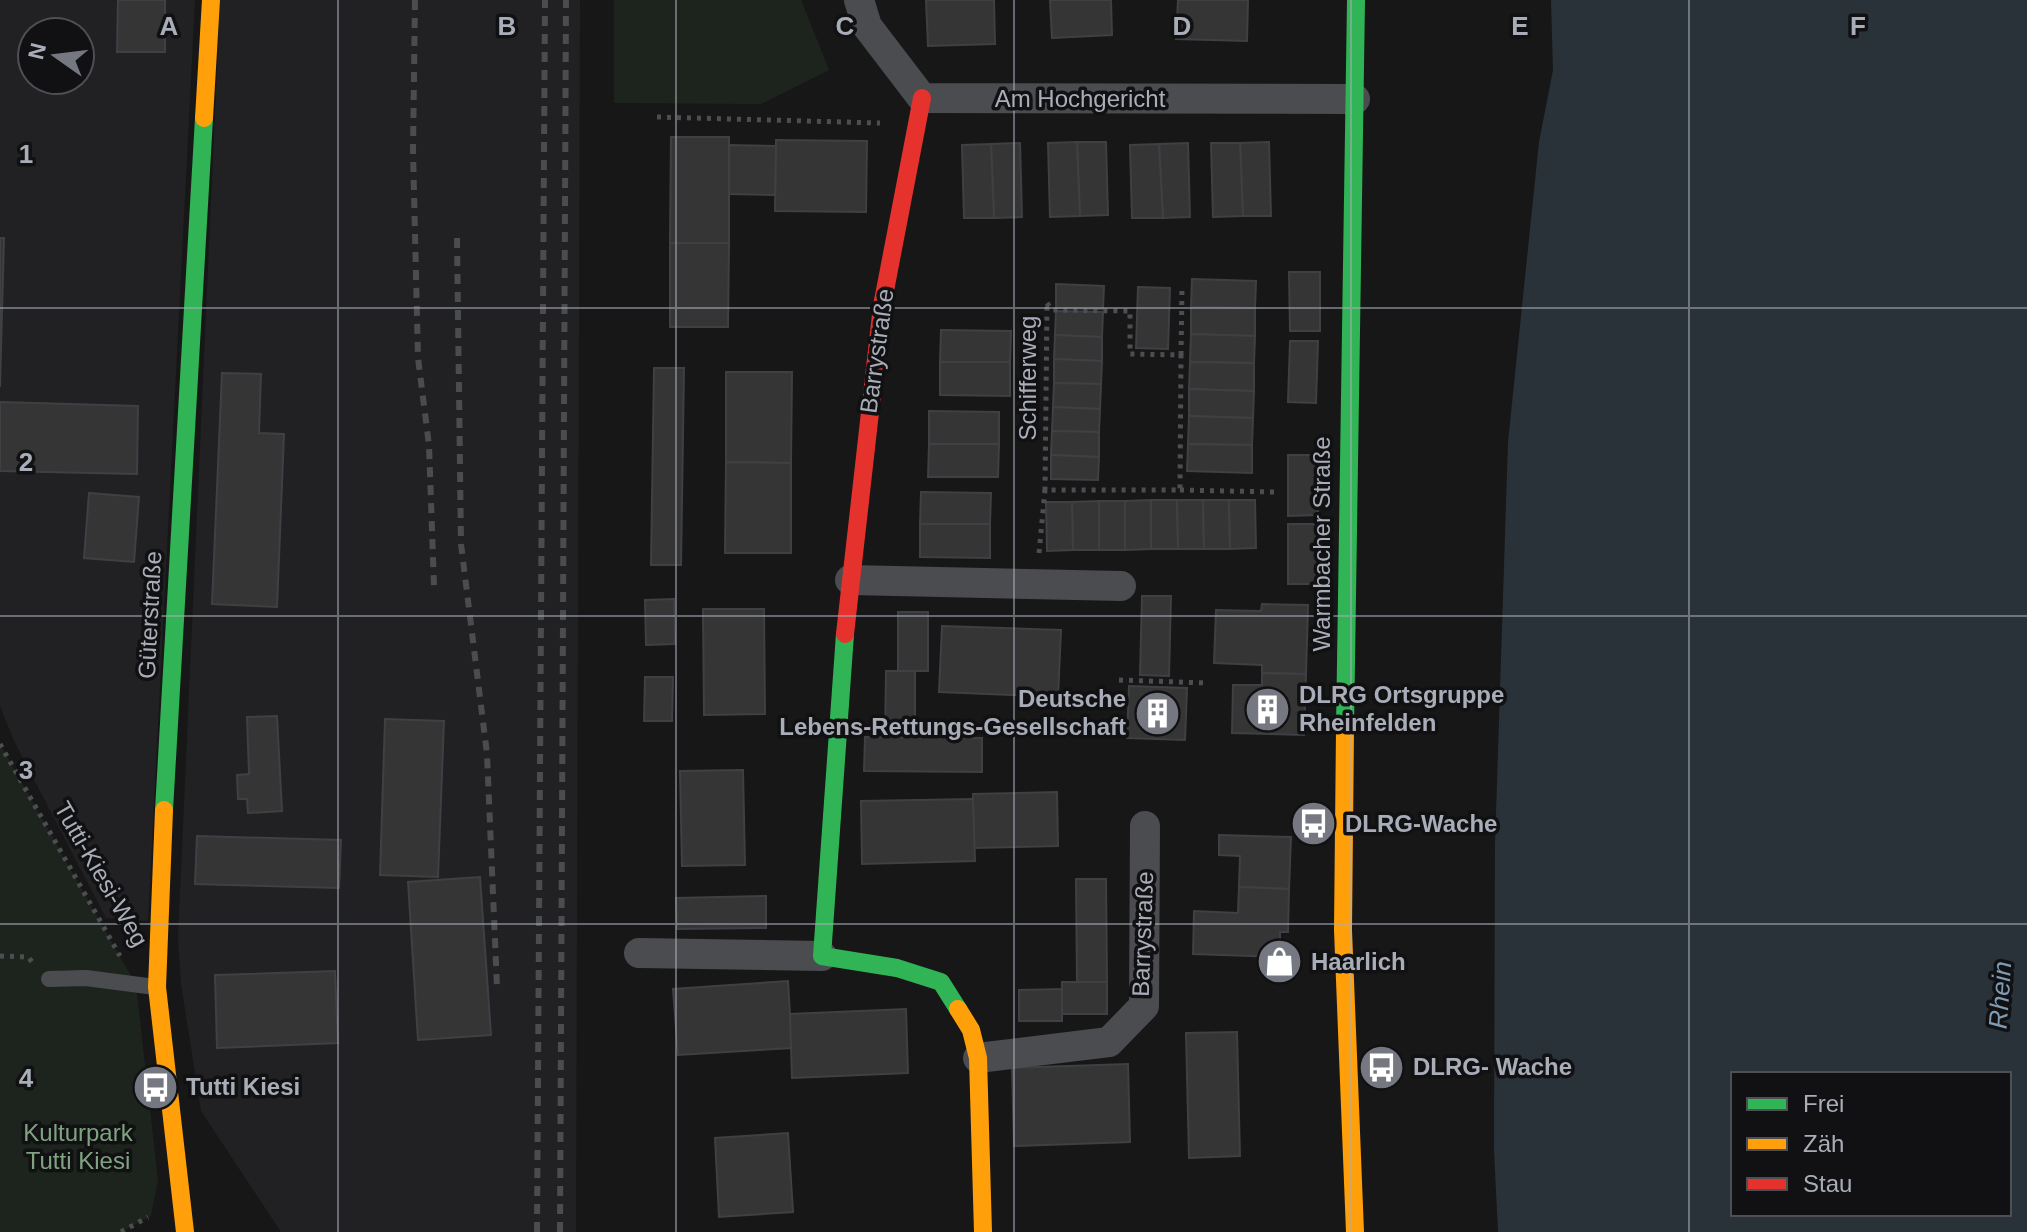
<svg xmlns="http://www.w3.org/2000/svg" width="2027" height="1232" font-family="Helvetica,sans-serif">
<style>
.built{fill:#212123;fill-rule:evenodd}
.green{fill:#1d241e}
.water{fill:#2a3239;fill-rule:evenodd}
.building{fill:#353536;stroke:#3f4043;stroke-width:2}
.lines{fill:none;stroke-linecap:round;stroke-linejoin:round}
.path{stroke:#4d4e52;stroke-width:5;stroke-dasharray:4 6;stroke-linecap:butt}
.lane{stroke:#4b4c50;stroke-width:16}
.street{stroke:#4b4c50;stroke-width:30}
.fast{stroke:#30b455;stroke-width:18}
.slow{stroke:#ff9f0a;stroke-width:18}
.jam{stroke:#e5322d;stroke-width:18}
.rail{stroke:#4b4c4f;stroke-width:6;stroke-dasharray:10 8;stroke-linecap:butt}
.grid{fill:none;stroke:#a8adb8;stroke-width:2;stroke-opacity:0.55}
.labels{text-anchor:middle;stroke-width:7;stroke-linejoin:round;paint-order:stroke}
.street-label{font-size:24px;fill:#a8adb8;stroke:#111113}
.poi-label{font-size:24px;font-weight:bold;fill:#a8adb8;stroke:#111113;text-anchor:start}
.park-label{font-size:24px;fill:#7fa381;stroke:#111113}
.water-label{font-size:26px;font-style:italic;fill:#7f9bb3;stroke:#111113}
.grid-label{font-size:26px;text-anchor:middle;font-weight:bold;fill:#a8adb8;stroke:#111113;stroke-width:7;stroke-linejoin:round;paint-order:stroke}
</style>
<rect width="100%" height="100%" fill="#171717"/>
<g class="built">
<path d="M0 0H195L148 921 106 918 14 741 0 706ZM32 32H80V80H32Z"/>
<path d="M220 0H580L576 1232H281L201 1111 181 984 178 938Z"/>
</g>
<g class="green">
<path d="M614 0H801L829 70 761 104 614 103Z"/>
<path d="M0 744 136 985 158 1180 151 1216 121 1232H0Z"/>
</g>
<path class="water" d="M1551 0H2027V1232H1498L1494 1150 1495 845 1508 442 1539 142 1553 70ZM1733 1074H2009V1214H1733Z"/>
<g class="building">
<path d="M118 0H165V52H117Z"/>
<path d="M926 0H994L995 44 928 46Z"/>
<path d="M1050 0H1111L1112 35 1052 38Z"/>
<path d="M1178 0H1248L1247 41 1176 39Z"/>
<path d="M671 137H729V243H670Z"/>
<path d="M776 140 867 141 866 212 775 211Z"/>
<path d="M1077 142H1106L1108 215 1080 216Z"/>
<path d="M1077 142 1080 216 1050 217 1048 143Z"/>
<path d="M1269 142 1271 216H1243L1240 143Z"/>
<path d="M1020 143 1022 217 994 218 991 144Z"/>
<path d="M1188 143 1190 217 1163 218 1159 144Z"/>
<path d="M1211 143H1240L1243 216 1213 217Z"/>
<path d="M991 144 994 218H964L962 145Z"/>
<path d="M1159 144 1163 218H1132L1130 145Z"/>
<path d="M729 145 776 146 775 195 729 194Z"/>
<path d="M0 238H4L0 387Z"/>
<path d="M670 243H729L728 327H670Z"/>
<path d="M1289 272H1320V331H1290Z"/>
<path d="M1192 279 1256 281 1255 308 1191 307Z"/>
<path d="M1056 284 1104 286 1103 309 1056 308Z"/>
<path d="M1138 287 1170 288 1168 349 1136 348Z"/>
<path d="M1191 307 1255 308V336L1191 334Z"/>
<path d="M1056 311 1103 312 1102 337 1055 335Z"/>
<path d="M941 330 1011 331 1010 362H940Z"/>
<path d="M1191 334 1255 336 1254 363 1190 362Z"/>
<path d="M1055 335 1102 337V361L1054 359Z"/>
<path d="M1290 341H1318L1316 403 1288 402Z"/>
<path d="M1054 359 1102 361 1101 384 1054 383Z"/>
<path d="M940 362H1010V396L940 395Z"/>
<path d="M1190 362 1254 363V391L1189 389Z"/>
<path d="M654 368H684L681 565H651Z"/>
<path d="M726 372H792L791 463 726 462Z"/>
<path d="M222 373 261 374 259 433 284 434 277 607 212 604Z"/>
<path d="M1054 383 1101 384 1100 409 1053 407Z"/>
<path d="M1189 389 1254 391 1253 418 1189 416Z"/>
<path d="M0 402 138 406 137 474 0 471Z"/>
<path d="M1053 407 1100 409 1099 432 1052 431Z"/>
<path d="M929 411 999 412V444H929Z"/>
<path d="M1189 416 1253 418 1252 445 1188 444Z"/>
<path d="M1052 431 1099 432V457L1051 455Z"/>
<path d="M929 444H999L998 477H928Z"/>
<path d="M1188 444 1252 445V473L1187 471Z"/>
<path d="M1051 455 1099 457 1098 480 1051 479Z"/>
<path d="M1288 455H1317L1318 515 1288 516Z"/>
<path d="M726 462 791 463V553H725Z"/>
<path d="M921 492 991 493 990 524H920Z"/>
<path d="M89 493 139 497 134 562 84 558Z"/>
<path d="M1151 500H1177L1178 549H1151Z"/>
<path d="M1151 500V549L1125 550V501Z"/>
<path d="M1177 500H1203L1204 549H1178Z"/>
<path d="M1203 500H1229L1230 549H1204Z"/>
<path d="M1229 500H1255L1256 548 1230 549Z"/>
<rect x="1099" y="501" width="26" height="49"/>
<path d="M1099 501V550H1073L1072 502Z"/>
<path d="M1046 502H1072L1073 550 1047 551Z"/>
<path d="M920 524H990V558L920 557Z"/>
<rect x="1288" y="524" width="28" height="60"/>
<path d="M1142 596H1171L1169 676 1140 675Z"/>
<path d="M674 599 675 644 646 645 645 600Z"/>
<path d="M1262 604 1308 605 1306 674 1262 673V665L1214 663 1216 610 1261 611Z"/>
<path d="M703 609H764L765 714 704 715Z"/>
<rect x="898" y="612" width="30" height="59"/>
<path d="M942 626 1061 630 1058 697 939 692Z"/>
<path d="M886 671H915V738L885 737Z"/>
<path d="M1262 673 1306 674 1304 735 1232 733 1233 685H1262Z"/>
<path d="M645 677H673L672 721H644Z"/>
<path d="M1129 686 1187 688 1185 740 1127 738Z"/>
<path d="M277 716 282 811 248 813 247 799H238L237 775 249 774 247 717Z"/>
<path d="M385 719 444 721 438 877 380 875Z"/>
<path d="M865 737 982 738V772L864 771Z"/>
<path d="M743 770 745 865 682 866 680 771Z"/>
<path d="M1057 792 1058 846 974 848 973 794Z"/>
<path d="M973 799 975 861 862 864 861 801Z"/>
<path d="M1219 835 1291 837 1289 889 1239 887 1240 856 1219 855Z"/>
<path d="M197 836 341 840 339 888 195 884Z"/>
<path d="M480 877 491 1035 418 1040 408 882Z"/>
<path d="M1076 879H1106L1107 982H1077Z"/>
<path d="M1239 887 1289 889 1288 932H1280V957L1193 954 1194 911 1238 913Z"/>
<path d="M766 896V928L677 929 676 898Z"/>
<path d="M335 971 338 1043 217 1048 215 975Z"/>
<path d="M788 981 792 1048 678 1055 673 989Z"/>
<rect x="1062" y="982" width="45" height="32"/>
<path d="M1062 989V1021H1019V990Z"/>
<path d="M906 1009 908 1073 792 1078 790 1014Z"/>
<path d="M1237 1032 1240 1156 1189 1158 1186 1033Z"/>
<path d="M1128 1064 1130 1142 1014 1146 1012 1068Z"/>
<path d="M788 1133 793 1212 719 1217 715 1138Z"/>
</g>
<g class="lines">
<g class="path">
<path d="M657 117 880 123"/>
<path d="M1047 303 1052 310 1130 311V354L1181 355 1180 490H1045Z"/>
<path d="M1181 355 1182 288"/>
<path d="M1180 490 1275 492"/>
<path d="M1039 553 1045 490"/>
<path d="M1119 680 1207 683"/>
<path d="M0 744 120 956"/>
<path d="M0 956 28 957 33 963"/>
<path d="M121 1232 148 1217"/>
</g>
<path class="lane" d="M49 979 86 978 155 987"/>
<g class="street">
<path d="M859 0 867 26 922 98 1355 99"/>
<path d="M850 580 1121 586"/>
<path d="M639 953 822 956"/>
<path d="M978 1058 1109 1042 1144 1006 1145 826"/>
</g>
<g class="fast">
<path d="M845 634 822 956 897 968 941 982 958 1009"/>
<path d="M1345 729 1356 0"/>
<path d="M164 810 204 118"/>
</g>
<g class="slow">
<path d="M204 118 211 0"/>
<path d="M1345 729 1343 930 1355 1232"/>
<path d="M164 810 157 987 185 1232"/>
<path d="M958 1009 971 1030 978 1058 983 1232"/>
</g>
<path class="jam" d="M845 634 882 306 922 98"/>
<g class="rail">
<path d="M415 0 413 151 418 358 429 445 434 586"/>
<path d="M457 238 461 544 487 754 497 987"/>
<path d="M537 1232 545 0"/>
<path d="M560 1232 566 0"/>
</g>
</g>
<path class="grid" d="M338 0V1232M676 0V1232M1014 0V1232M1351 0V1232M1689 0V1232M0 308H2027M0 616H2027M0 924H2027"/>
<defs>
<symbol id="building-disc" viewBox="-11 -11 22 22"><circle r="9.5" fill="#757880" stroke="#111113"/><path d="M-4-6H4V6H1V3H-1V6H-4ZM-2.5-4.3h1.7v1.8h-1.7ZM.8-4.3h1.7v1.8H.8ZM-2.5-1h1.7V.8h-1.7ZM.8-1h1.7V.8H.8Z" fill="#fff"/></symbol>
<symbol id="bus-disc" viewBox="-11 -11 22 22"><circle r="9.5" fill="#757880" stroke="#111113"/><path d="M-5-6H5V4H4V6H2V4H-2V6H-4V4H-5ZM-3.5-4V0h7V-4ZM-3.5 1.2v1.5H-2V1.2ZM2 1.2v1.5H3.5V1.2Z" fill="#fff"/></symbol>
<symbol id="shop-disc" viewBox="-11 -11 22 22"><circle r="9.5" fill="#757880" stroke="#111113"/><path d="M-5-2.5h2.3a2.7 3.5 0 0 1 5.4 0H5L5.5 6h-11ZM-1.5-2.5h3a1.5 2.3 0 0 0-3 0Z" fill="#fff"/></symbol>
</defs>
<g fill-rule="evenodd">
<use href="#building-disc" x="1242" y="684" width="51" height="51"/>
<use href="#building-disc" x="1132" y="688" width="51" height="51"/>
<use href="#bus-disc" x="1288" y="798" width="51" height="51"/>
<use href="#shop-disc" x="1254" y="936" width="51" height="51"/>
<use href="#bus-disc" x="1356" y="1042" width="51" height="51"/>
<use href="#bus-disc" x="130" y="1062" width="51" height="51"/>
</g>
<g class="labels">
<g class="street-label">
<text x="1080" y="107">Am Hochgericht</text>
<text transform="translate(877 351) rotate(-82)" y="8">Barrystraße</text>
<text transform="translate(1028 378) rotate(-90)" y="8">Schifferweg</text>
<text transform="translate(1322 544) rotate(-90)" y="8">Warmbacher Straße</text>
<text transform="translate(150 615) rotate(-87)" y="8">Güterstraße</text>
<text transform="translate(101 874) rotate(60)" y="8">Tutti-Kiesi-Weg</text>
<text transform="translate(1143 934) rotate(-88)" y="8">Barrystraße</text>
</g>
<g class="poi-label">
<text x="1299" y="703">DLRG Ortsgruppe<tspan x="1299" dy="28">Rheinfelden</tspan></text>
<text x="1126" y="707" text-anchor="end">Deutsche<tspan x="1126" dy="28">Lebens-Rettungs-Gesellschaft</tspan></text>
<text x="1345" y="832">DLRG-Wache</text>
<text x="1311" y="970">Haarlich</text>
<text x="1413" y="1075">DLRG- Wache</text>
<text x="186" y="1095">Tutti Kiesi</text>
</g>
<g class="park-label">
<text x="78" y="1141">Kulturpark<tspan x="78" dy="28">Tutti Kiesi</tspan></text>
</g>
<g class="water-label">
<text transform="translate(2000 995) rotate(-86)" y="9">Rhein</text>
</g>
</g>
<g class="grid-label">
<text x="169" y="35">A</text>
<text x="507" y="35">B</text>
<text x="845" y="35">C</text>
<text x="1182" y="35">D</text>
<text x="1520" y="35">E</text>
<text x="1858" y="35">F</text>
<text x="26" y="163">1</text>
<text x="26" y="471">2</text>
<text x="26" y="779">3</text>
<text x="26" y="1087">4</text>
</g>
<rect x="1731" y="1072" width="280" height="144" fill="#111113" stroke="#4d4f55" stroke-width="2"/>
<rect x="1747" y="1098" width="40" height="12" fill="#30b455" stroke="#4d4f55" stroke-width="2"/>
<text x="1803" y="1112" font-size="24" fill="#a8adb8">Frei</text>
<rect x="1747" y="1138" width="40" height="12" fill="#ff9f0a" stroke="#4d4f55" stroke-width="2"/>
<text x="1803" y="1152" font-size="24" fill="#a8adb8">Zäh</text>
<rect x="1747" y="1178" width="40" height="12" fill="#e5322d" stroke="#4d4f55" stroke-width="2"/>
<text x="1803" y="1192" font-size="24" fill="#a8adb8">Stau</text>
<g transform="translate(56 56) rotate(284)"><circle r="38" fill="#111113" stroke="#4d4f55" stroke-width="2"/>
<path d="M0-6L14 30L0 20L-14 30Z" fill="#757880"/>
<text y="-12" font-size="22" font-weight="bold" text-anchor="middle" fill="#a8adb8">N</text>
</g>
</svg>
